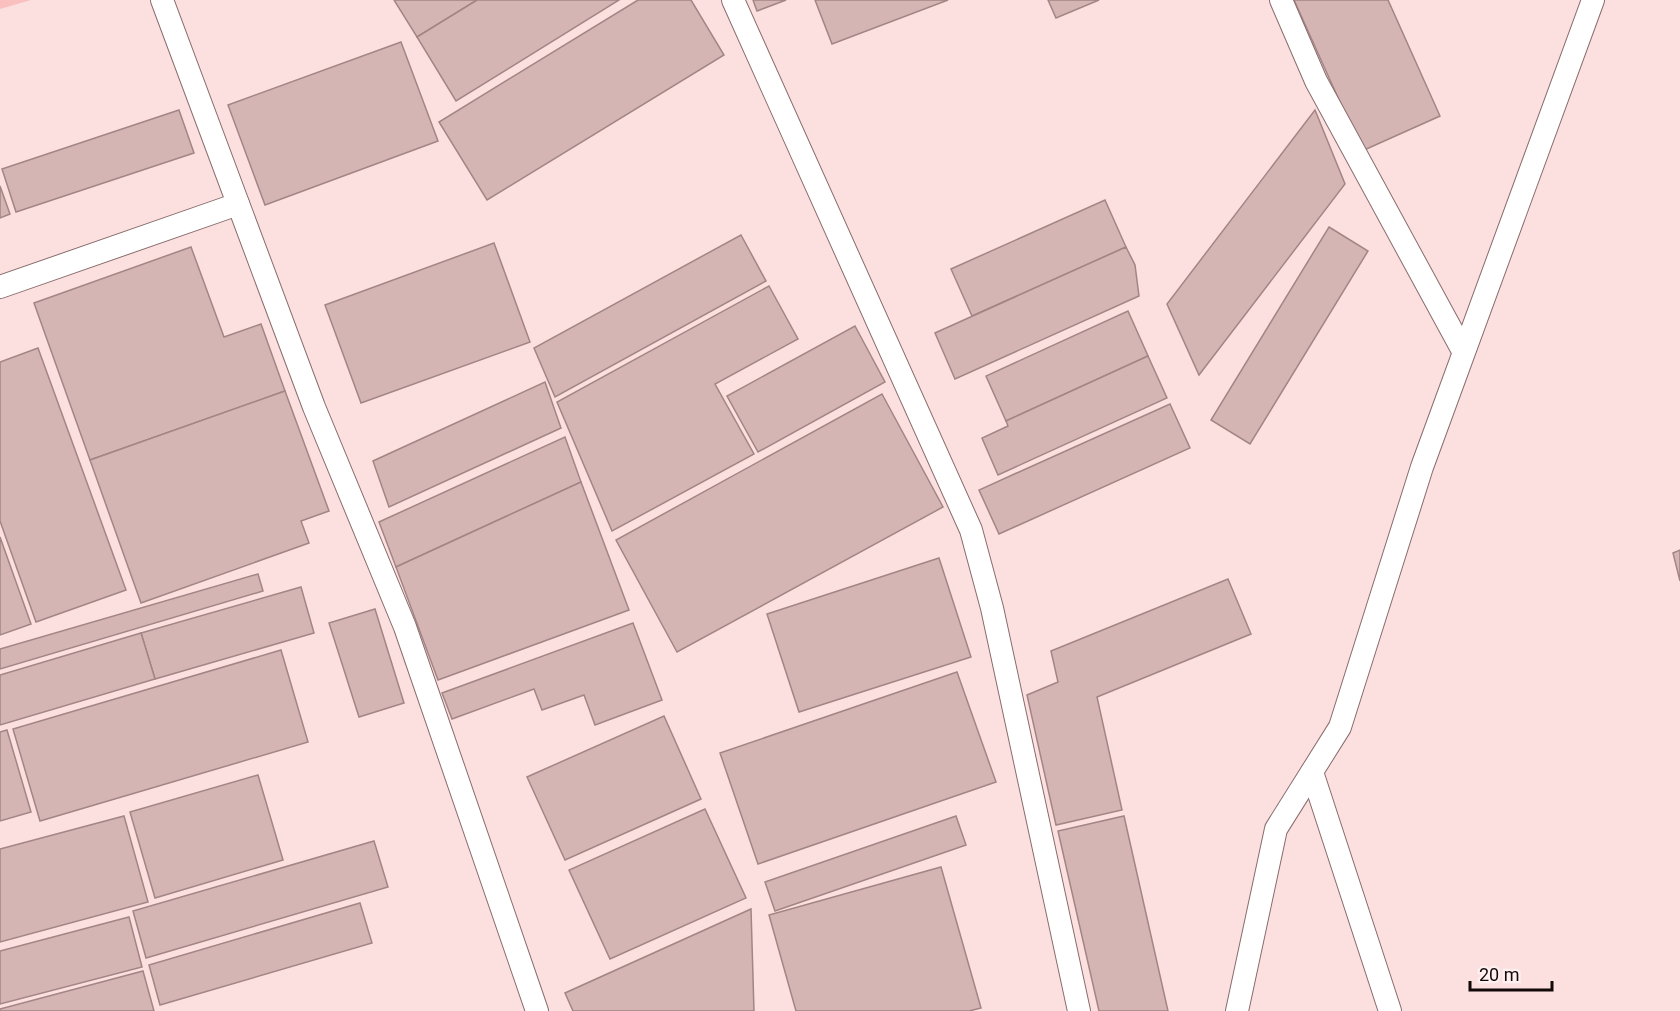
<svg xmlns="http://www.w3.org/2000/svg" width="1680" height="1011" font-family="Roboto,sans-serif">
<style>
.green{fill:#fac0c0}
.building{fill:#d5b5b4;stroke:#a38585;stroke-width:1.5}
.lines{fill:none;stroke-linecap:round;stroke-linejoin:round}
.street-casing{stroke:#896c6c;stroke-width:24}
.street{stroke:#fff;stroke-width:22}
</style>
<rect width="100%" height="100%" fill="#fbe0df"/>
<path class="green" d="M0 0H31L0 9Z"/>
<g class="building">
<path d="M394 0H477L417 37Z"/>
<path d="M477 0H619L456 101 417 37Z"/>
<path d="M638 0H691L724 55 487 200 439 122Z"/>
<path d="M753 0H786L757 11Z"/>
<path d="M815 0H948L832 44Z"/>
<path d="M1048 0H1099L1056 18Z"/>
<path d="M1294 0H1388L1440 116 1362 151Z"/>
<path d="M401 42 438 141 265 205 228 105Z"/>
<path d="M179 110 194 153 16 212 2 169Z"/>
<path d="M1315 110 1345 184 1199 375 1167 304Z"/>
<path d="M0 186 10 214 0 218Z"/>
<path d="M1105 200 1126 247 972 316 951 269Z"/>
<path d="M1329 227 1368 251 1250 444 1211 420Z"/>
<path d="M741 235 766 281 555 397 534 348Z"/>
<path d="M494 243 530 342 361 403 325 305Z"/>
<path d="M191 247 224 337 261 324 285 391 90 460 34 303Z"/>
<path d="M1126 247 1135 265 1139 296 955 379 935 333Z"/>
<path d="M769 286 798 339 715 384 754 454 612 531 557 402Z"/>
<path d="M1128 311 1148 356 1006 421 986 376Z"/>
<path d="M855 326 885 382 758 452 727 396Z"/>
<path d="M38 348 126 590 36 622 0 521V362Z"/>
<path d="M1148 356 1167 398 998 475 982 438 1008 426 1006 421Z"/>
<path d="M545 382 561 428 389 507 373 461Z"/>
<path d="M285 391 329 511 301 521 309 543 141 603 90 460Z"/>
<path d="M882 394 943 507 677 652 616 540Z"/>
<path d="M1170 404 1190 448 999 534 979 490Z"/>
<path d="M565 437 581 482 396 567 379 522Z"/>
<path d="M581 482 629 610 438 680 396 567Z"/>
<path d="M0 537 31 624 0 635Z"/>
<path d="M1680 550V581L1673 553Z"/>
<path d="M939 558 971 657 799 712 767 614Z"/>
<path d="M258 574 263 591 0 669V649Z"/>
<path d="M1228 579 1251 634 1097 697 1122 810 1056 825 1027 695 1058 682 1051 651Z"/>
<path d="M301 587 314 633 155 679 141 633Z"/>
<path d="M375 609 404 703 359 717 329 623Z"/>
<path d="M633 623 662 700 595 725 584 695 542 710 534 689 452 719 442 693Z"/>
<path d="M141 633 155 679 0 725V675Z"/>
<path d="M281 650 308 742 40 821 13 729Z"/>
<path d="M957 672 996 782 758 864 720 753Z"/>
<path d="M664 716 701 799 565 860 527 777Z"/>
<path d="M7 730 31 812 0 821V732Z"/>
<path d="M258 775 283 860 155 898 130 812Z"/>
<path d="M705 809 746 898 610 959 569 870Z"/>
<path d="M124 816 148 902 0 942V849Z"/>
<path d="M956 816 966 845 775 911 765 882Z"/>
<path d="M1124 816 1168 1011H1099L1058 831Z"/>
<path d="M374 841 388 887 146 958 133 911Z"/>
<path d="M941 867 981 1008 969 1011H796L769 915Z"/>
<path d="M360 903 372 943 160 1005 149 965Z"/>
<path d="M751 909 754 1011H573L565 993Z"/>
<path d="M129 917 142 967 0 1004V951Z"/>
<path d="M143 971 154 1011H0V1009Z"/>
</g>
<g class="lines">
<defs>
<g id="street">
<path d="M162 0 314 407 405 627 537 1011"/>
<path d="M733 0 971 530 992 608 1079 1011"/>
<path d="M1281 0 1316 81 1463 351"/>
<path d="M0 287 238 204"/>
<path d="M1312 772 1390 1011"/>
<path d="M1237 1011 1276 829 1340 727 1422 467 1593 0"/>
</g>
</defs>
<use href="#street" class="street-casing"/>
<use href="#street" class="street"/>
</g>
<path d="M1470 981v9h82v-9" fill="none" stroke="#130909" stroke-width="3"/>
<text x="1479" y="981" font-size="18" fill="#130909" stroke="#fef0f0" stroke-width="4.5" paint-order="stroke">20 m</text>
</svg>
